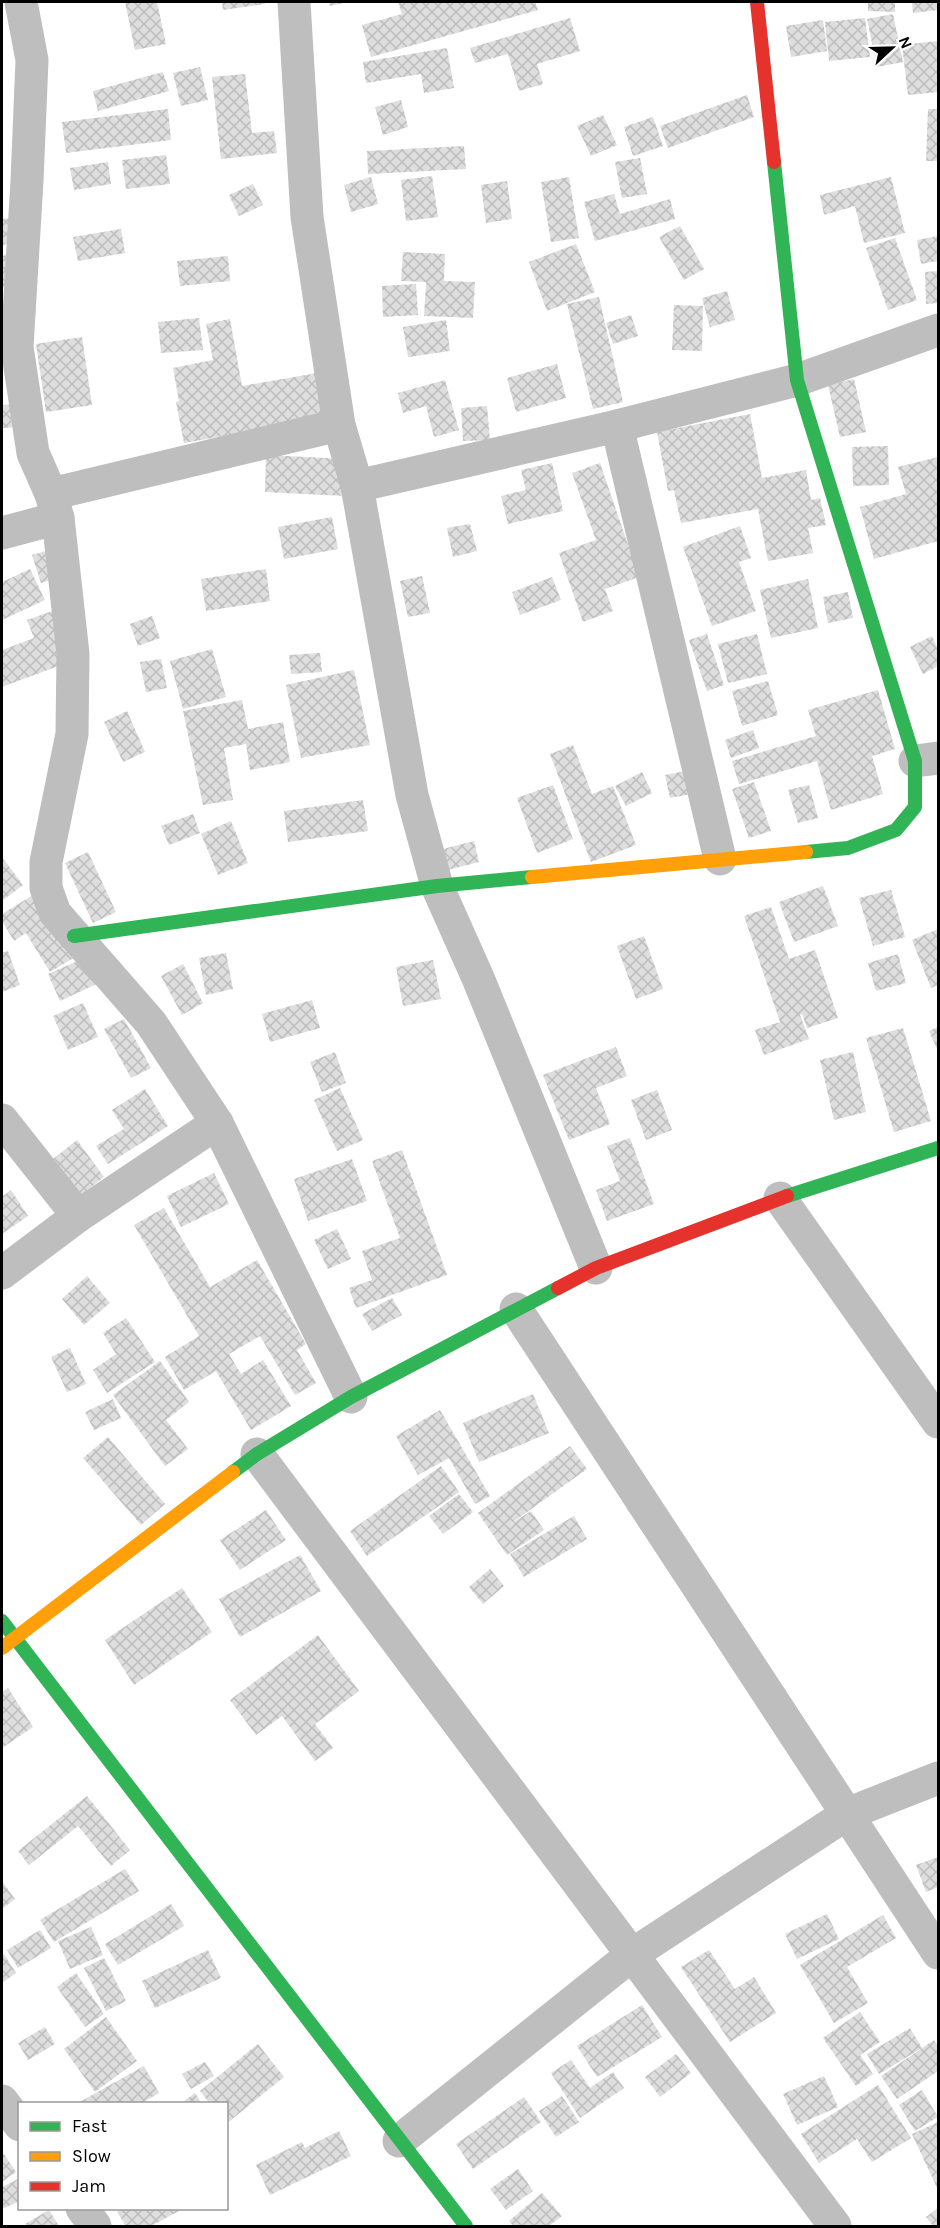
<svg xmlns="http://www.w3.org/2000/svg" width="940" height="2228" font-family="Karla,sans-serif">
	<defs>
		<pattern id="building-cross-hatch" width="8" height="8" patternUnits="userSpaceOnUse" patternTransform="scale(1.5)"><rect width="8" height="8" fill="#dedede"/><path d="M0 0l8 8M0 8l8-8" fill="none" stroke="#bdbdbd"/></pattern>
	</defs>
	<rect width="100%" height="100%" fill="#fff"/>
	<!-- building -->
	<g fill="url(#building-cross-hatch)">
		<polygon points="125,2 157,2 166,44 135,50"/>
		<polygon points="222,2 264,2 265,4 223,10"/>
		<polygon points="329,2 348,2 330,6"/>
		<polygon points="398,2 535,2 538,10 371,57 362,25 402,14"/>
		<polygon points="868,2 895,2 895,12 868,11"/>
		<polygon points="912,2 938,2 938,10 913,13"/>
		<polygon points="893,14 903,62 877,67 867,19"/>
		<polygon points="570,18 580,51 537,64 543,84 519,91 508,54 475,63 470,48"/>
		<polygon points="865,18 870,57 829,61 825,22"/>
		<polygon points="823,20 827,51 791,57 786,26"/>
		<polygon points="937,41 938,92 908,95 902,45"/>
		<polygon points="447,48 454,88 424,93 421,74 366,83 363,62"/>
		<polygon points="200,67 208,100 181,106 173,73"/>
		<polygon points="163,72 169,91 98,111 93,91"/>
		<polygon points="245,74 252,133 274,131 277,153 221,159 212,77"/>
		<polygon points="747,95 754,117 668,148 660,126"/>
		<polygon points="401,100 408,127 383,135 375,107"/>
		<polygon points="168,109 171,140 66,153 62,122"/>
		<polygon points="928,109 938,109 938,161 926,161"/>
		<polygon points="603,115 617,145 591,156 577,126"/>
		<polygon points="653,117 663,146 633,156 624,127"/>
		<polygon points="464,146 466,169 368,174 367,151"/>
		<polygon points="166,155 170,184 126,189 122,160"/>
		<polygon points="640,158 647,194 622,198 615,162"/>
		<polygon points="108,162 111,184 74,190 70,168"/>
		<polygon points="432,176 438,217 406,221 401,180"/>
		<polygon points="371,177 378,204 351,212 344,185"/>
		<polygon points="569,177 579,238 551,242 541,182"/>
		<polygon points="891,177 905,233 864,243 855,206 824,215 820,195"/>
		<polygon points="507,181 512,219 486,223 481,185"/>
		<polygon points="253,184 263,205 239,216 229,195"/>
		<polygon points="614,194 620,214 670,199 675,219 595,241 584,202"/>
		<polygon points="10,218 13,243 2,245 2,219"/>
		<polygon points="680,226 704,269 684,280 659,237"/>
		<polygon points="121,229 125,253 78,261 73,237"/>
		<polygon points="938,236 938,261 921,264 917,240"/>
		<polygon points="895,238 917,300 888,310 866,248"/>
		<polygon points="576,244 595,292 547,311 529,262"/>
		<polygon points="403,252 445,254 444,281 475,282 473,318 424,316 426,282 401,281"/>
		<polygon points="14,253 20,284 2,288 2,256"/>
		<polygon points="228,256 230,281 180,286 177,261"/>
		<polygon points="938,271 938,303 926,304 925,272"/>
		<polygon points="416,284 418,315 383,317 382,286"/>
		<polygon points="727,291 735,320 710,327 702,298"/>
		<polygon points="599,297 623,402 593,409 567,304"/>
		<polygon points="674,305 703,306 702,351 672,350"/>
		<polygon points="631,315 638,336 613,344 606,323"/>
		<polygon points="199,318 203,350 161,353 158,322"/>
		<polygon points="230,319 242,386 317,373 325,418 184,443 176,402 179,401 173,368 213,360 206,324"/>
		<polygon points="446,320 450,351 408,357 403,327"/>
		<polygon points="82,337 92,405 46,412 36,344"/>
		<polygon points="557,364 566,398 516,412 507,378"/>
		<polygon points="854,379 866,432 840,437 828,385"/>
		<polygon points="445,380 459,430 434,437 426,406 403,413 398,393"/>
		<polygon points="20,404 22,427 2,428 2,405"/>
		<polygon points="487,406 490,440 463,441 461,408"/>
		<polygon points="750,414 762,478 806,470 811,500 820,498 826,525 808,528 813,553 768,561 758,509 681,523 674,490 668,491 657,432"/>
		<polygon points="888,446 889,485 853,486 852,447"/>
		<polygon points="266,455 347,459 345,496 265,492"/>
		<polygon points="938,457 938,541 874,559 860,507 906,494 898,467"/>
		<polygon points="552,463 563,511 508,524 501,496 526,490 521,470"/>
		<polygon points="600,463 639,577 605,589 613,611 583,622 559,553 596,540 572,473"/>
		<polygon points="332,517 338,549 284,559 278,527"/>
		<polygon points="470,524 477,551 453,557 447,528"/>
		<polygon points="740,526 751,558 739,562 756,611 712,626 683,547"/>
		<polygon points="49,550 57,578 41,583 32,555"/>
		<polygon points="30,569 45,600 2,620 2,582"/>
		<polygon points="266,569 270,601 206,611 201,579"/>
		<polygon points="422,576 430,613 408,617 400,581"/>
		<polygon points="552,577 561,600 520,615 512,592"/>
		<polygon points="808,579 818,628 771,638 760,590"/>
		<polygon points="848,592 853,618 828,623 823,597"/>
		<polygon points="58,609 77,659 2,687 2,650 34,638 27,620"/>
		<polygon points="152,616 160,638 138,646 130,624"/>
		<polygon points="707,634 724,685 707,691 689,640"/>
		<polygon points="757,634 767,674 728,683 718,644"/>
		<polygon points="932,636 938,650 938,666 923,674 910,647"/>
		<polygon points="212,649 226,697 183,709 170,661"/>
		<polygon points="320,653 322,672 291,674 289,655"/>
		<polygon points="161,659 167,688 146,692 140,662"/>
		<polygon points="354,670 370,745 301,758 286,685"/>
		<polygon points="768,681 778,715 742,726 732,691"/>
		<polygon points="878,690 895,749 872,756 883,794 831,810 817,761 739,784 732,761 816,736 808,710"/>
		<polygon points="242,700 248,729 283,722 290,762 250,770 246,744 224,748 233,800 203,805 183,711"/>
		<polygon points="127,711 145,752 123,762 104,722"/>
		<polygon points="753,730 759,748 731,758 725,740"/>
		<polygon points="573,745 592,794 613,786 636,845 591,862 550,754"/>
		<polygon points="707,767 711,790 670,798 665,775"/>
		<polygon points="642,772 652,793 626,806 615,786"/>
		<polygon points="754,782 771,831 749,838 732,789"/>
		<polygon points="553,785 573,839 537,853 517,798"/>
		<polygon points="809,785 818,818 798,823 788,790"/>
		<polygon points="363,800 368,831 288,842 284,811"/>
		<polygon points="193,814 200,833 169,845 161,826"/>
		<polygon points="231,821 248,863 218,875 201,834"/>
		<polygon points="474,841 479,862 440,872 435,851"/>
		<polygon points="88,852 116,912 93,923 65,863"/>
		<polygon points="2,857 23,885 2,901"/>
		<polygon points="823,886 838,926 794,942 779,902"/>
		<polygon points="891,890 905,937 873,946 859,898"/>
		<polygon points="38,892 77,956 50,972 26,933 14,941 2,921 2,914"/>
		<polygon points="771,907 789,959 815,950 838,1018 807,1028 802,1014 800,1015 809,1039 764,1055 755,1030 780,1022 744,916"/>
		<polygon points="938,929 938,985 931,988 912,940"/>
		<polygon points="644,936 663,989 636,999 617,946"/>
		<polygon points="8,951 20,985 2,992 2,953"/>
		<polygon points="226,953 233,989 206,995 199,958"/>
		<polygon points="898,954 906,983 876,991 868,963"/>
		<polygon points="89,956 101,982 60,1001 48,974"/>
		<polygon points="433,960 441,999 403,1006 396,967"/>
		<polygon points="183,964 203,1003 182,1015 161,976"/>
		<polygon points="312,1000 320,1028 270,1042 262,1014"/>
		<polygon points="83,1003 98,1037 68,1050 53,1016"/>
		<polygon points="124,1019 151,1068 131,1078 104,1029"/>
		<polygon points="938,1027 938,1051 929,1031"/>
		<polygon points="903,1028 931,1121 894,1132 866,1038"/>
		<polygon points="616,1047 627,1076 596,1088 610,1124 569,1140 543,1075"/>
		<polygon points="335,1052 346,1083 322,1092 310,1062"/>
		<polygon points="853,1052 866,1112 834,1120 820,1060"/>
		<polygon points="340,1088 363,1140 337,1151 314,1100"/>
		<polygon points="145,1089 168,1126 108,1164 96,1146 124,1129 112,1110"/>
		<polygon points="657,1090 672,1130 646,1140 631,1100"/>
		<polygon points="630,1138 654,1204 607,1221 596,1190 620,1181 607,1146"/>
		<polygon points="77,1140 104,1177 81,1195 53,1159"/>
		<polygon points="402,1150 447,1275 356,1308 349,1288 372,1280 362,1251 400,1238 372,1161"/>
		<polygon points="352,1159 367,1201 308,1221 294,1179"/>
		<polygon points="214,1173 229,1204 181,1227 167,1196"/>
		<polygon points="11,1190 28,1216 2,1234 2,1197"/>
		<polygon points="164,1208 210,1287 257,1260 306,1344 297,1350 316,1383 295,1395 260,1336 229,1354 241,1374 263,1360 291,1406 251,1430 216,1371 184,1390 165,1357 199,1336 134,1225"/>
		<polygon points="337,1229 351,1259 328,1269 314,1240"/>
		<polygon points="87,1276 110,1303 84,1325 62,1299"/>
		<polygon points="392,1298 402,1315 372,1331 362,1314"/>
		<polygon points="126,1318 155,1362 107,1393 93,1370 116,1354 103,1333"/>
		<polygon points="70,1348 86,1384 67,1392 51,1357"/>
		<polygon points="160,1361 189,1402 166,1420 188,1449 165,1466 113,1395"/>
		<polygon points="533,1394 549,1433 479,1462 463,1423"/>
		<polygon points="113,1399 121,1418 94,1430 85,1412"/>
		<polygon points="440,1410 490,1496 475,1504 449,1458 418,1475 396,1436"/>
		<polygon points="108,1437 165,1504 141,1525 83,1458"/>
		<polygon points="570,1446 587,1469 509,1525 531,1511 544,1530 507,1555 478,1513"/>
		<polygon points="441,1466 459,1492 367,1556 350,1531"/>
		<polygon points="459,1494 473,1512 443,1534 429,1516"/>
		<polygon points="266,1510 286,1540 240,1570 220,1540"/>
		<polygon points="574,1516 587,1539 524,1577 510,1554"/>
		<polygon points="300,1555 321,1591 240,1637 219,1599"/>
		<polygon points="490,1569 504,1586 483,1604 469,1587"/>
		<polygon points="182,1588 212,1632 134,1685 105,1640"/>
		<polygon points="318,1635 359,1691 315,1724 333,1748 315,1761 282,1716 256,1735 230,1700"/>
		<polygon points="8,1688 33,1727 2,1748 2,1692"/>
		<polygon points="87,1796 130,1850 111,1866 78,1826 29,1865 18,1851"/>
		<polygon points="938,1857 938,1887 926,1892 916,1865"/>
		<polygon points="125,1869 139,1891 54,1942 40,1920"/>
		<polygon points="2,1881 15,1899 2,1909"/>
		<polygon points="171,1904 184,1926 118,1965 105,1944"/>
		<polygon points="827,1914 839,1939 797,1959 785,1934"/>
		<polygon points="883,1915 896,1938 847,1967 868,2003 834,2023 800,1965"/>
		<polygon points="91,1927 103,1955 70,1969 58,1941"/>
		<polygon points="40,1930 51,1948 18,1968 7,1950"/>
		<polygon points="208,1950 221,1978 155,2008 142,1981"/>
		<polygon points="709,1950 735,1989 754,1977 776,2013 730,2042 681,1967"/>
		<polygon points="4,1954 16,1973 2,1983 2,1955"/>
		<polygon points="104,1958 126,2001 106,2011 84,1968"/>
		<polygon points="76,1973 104,2014 85,2027 57,1987"/>
		<polygon points="642,2005 662,2037 597,2077 577,2046"/>
		<polygon points="860,2012 880,2042 860,2055 873,2074 856,2086 823,2038"/>
		<polygon points="106,2017 137,2061 95,2092 64,2049"/>
		<polygon points="45,2027 55,2044 28,2060 18,2043"/>
		<polygon points="910,2028 922,2048 879,2074 867,2054"/>
		<polygon points="934,2040 938,2046 938,2071 897,2099 881,2076"/>
		<polygon points="258,2044 284,2077 226,2124 226,2104 210,2104 200,2091"/>
		<polygon points="676,2054 691,2073 660,2097 645,2077"/>
		<polygon points="571,2060 590,2088 613,2072 624,2088 580,2118 551,2073"/>
		<polygon points="205,2062 214,2076 191,2089 182,2074"/>
		<polygon points="144,2066 159,2093 140,2104 76,2104"/>
		<polygon points="824,2076 838,2107 797,2125 783,2094"/>
		<polygon points="878,2085 911,2138 872,2162 857,2139 819,2163 801,2134"/>
		<polygon points="922,2090 938,2117 915,2131 899,2105"/>
		<polygon points="195,2093 202,2104 180,2104"/>
		<polygon points="562,2096 579,2122 556,2137 539,2111"/>
		<polygon points="524,2097 541,2122 473,2169 456,2144"/>
		<polygon points="938,2122 938,2187 937,2188 912,2134"/>
		<polygon points="339,2131 351,2156 270,2195 256,2165 302,2142 305,2148"/>
		<polygon points="2,2151 16,2172 2,2182"/>
		<polygon points="518,2169 533,2191 506,2210 490,2189"/>
		<polygon points="18,2179 20,2201 2,2209 2,2187"/>
		<polygon points="542,2193 562,2216 549,2226 513,2226 509,2221"/>
		<polygon points="124,2208 177,2208 179,2211 151,2226 126,2226 117,2212"/>
		<polygon points="938,2208 938,2226 933,2226 926,2217"/>
		<polygon points="49,2210 59,2226 27,2226 25,2224"/>
	</g>
	<g fill="none" stroke-linecap="round" stroke-linejoin="round">
		<!-- street -->
		<g stroke="#bebebe" stroke-width="33">
			<polyline points="21,2 32,60 27,181 17,347 33,453 51,494 58,518 73,654 72,734 46,862 46,888 55,913 151,1023 217,1123 351,1397"/>
			<polyline points="294,2 307,217 339,425 357,486 412,795 437,886 478,978 596,1268"/>
			<polyline points="617,426 720,859"/>
			<polyline points="357,486 617,426 797,380 938,330"/>
			<polyline points="51,494 339,425"/>
			<polyline points="2,533 58,518"/>
			<polyline points="915,761 938,758"/>
			<polyline points="2,1120 78,1216"/>
			<polyline points="780,1198 938,1422"/>
			<polyline points="2,1273 78,1216 217,1123"/>
			<polyline points="516,1309 938,1953"/>
			<polyline points="257,1454 835,2226"/>
			<polyline points="2,2101 20,2125"/>
			<polyline points="399,2141 633,1954 847,1814 938,1778"/>
			<polyline points="82,2208 95,2226"/>
		</g>
		<!-- fast -->
		<g stroke="#30b455" stroke-width="14">
			<polyline points="774,162 797,380 915,761 915,807 896,830 848,848 806,852"/>
			<polyline points="74,936 437,886 532,877"/>
			<polyline points="787,1196 938,1148"/>
			<polyline points="233,1472 257,1454 351,1397 558,1288"/>
			<polyline points="2,1621 466,2226"/>
		</g>
		<!-- slow -->
		<g stroke="#ff9f0a" stroke-width="14">
			<polyline points="532,877 806,852"/>
			<polyline points="2,1648 233,1472"/>
		</g>
		<!-- jam -->
		<g stroke="#e5322d" stroke-width="14">
			<polyline points="757,2 774,162"/>
			<polyline points="558,1288 596,1268 787,1196"/>
		</g>
	</g>
	<!-- border -->
	<rect width="940" height="2228" fill="none" stroke="#000000" stroke-width="6"/>
	<!-- legend -->
	<rect x="18" y="2102" width="210" height="108" fill="#ffffff" stroke="#999999" stroke-width="1.5"/>
	<rect x="30" y="2122" width="30" height="9" fill="#30b455" stroke="#999999" stroke-width="1.5"/>
	<text x="72" y="2132" font-size="18" fill="#000000">Fast</text>
	<rect x="30" y="2152" width="30" height="9" fill="#ff9f0a" stroke="#999999" stroke-width="1.5"/>
	<text x="72" y="2162" font-size="18" fill="#000000">Slow</text>
	<rect x="30" y="2182" width="30" height="9" fill="#e5322d" stroke="#999999" stroke-width="1.5"/>
	<text x="72" y="2192" font-size="18" fill="#000000">Jam</text>
	<!-- north arrow -->
	<g transform="translate(892 48) rotate(68)" stroke="#ffffff" stroke-width="4.5" paint-order="stroke">
	<path d="M0-4.5L10 22L0 15L-10 22Z" fill="#000000"/>
	<text y="-9" font-size="16" font-weight="bold" text-anchor="middle" fill="#000000">N</text>
	</g>
</svg>
